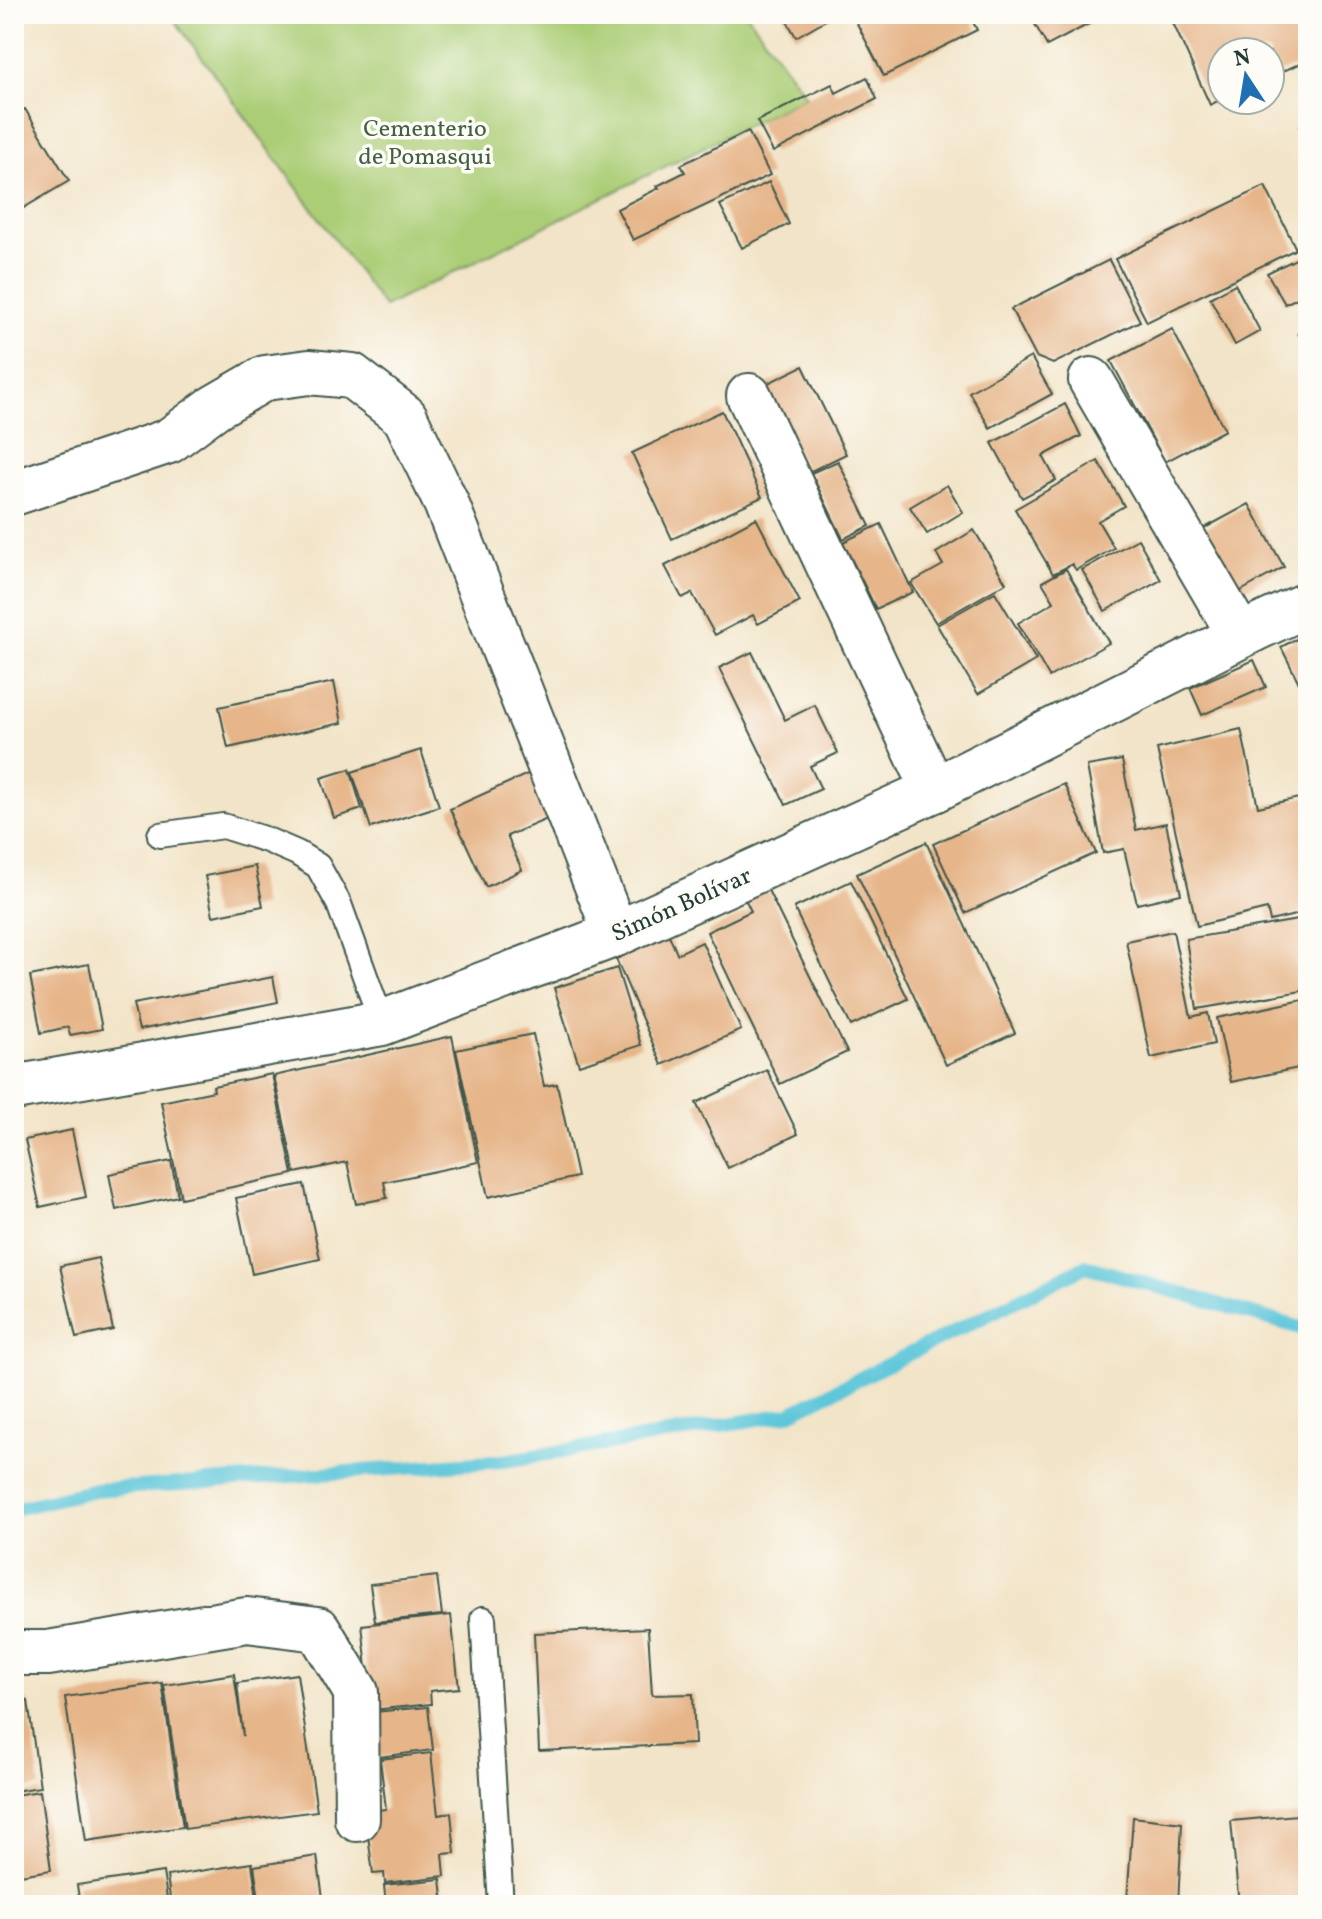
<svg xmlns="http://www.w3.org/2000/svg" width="1322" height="1919" font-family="Vollkorn,serif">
	<rect width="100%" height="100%" fill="#fdfcf7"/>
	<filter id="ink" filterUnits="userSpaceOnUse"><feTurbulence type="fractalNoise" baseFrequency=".0125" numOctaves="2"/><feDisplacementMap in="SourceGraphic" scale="16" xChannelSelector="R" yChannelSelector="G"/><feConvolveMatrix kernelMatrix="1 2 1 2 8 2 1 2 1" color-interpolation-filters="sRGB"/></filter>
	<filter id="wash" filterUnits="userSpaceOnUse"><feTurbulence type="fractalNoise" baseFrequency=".006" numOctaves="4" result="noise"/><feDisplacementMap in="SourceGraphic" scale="32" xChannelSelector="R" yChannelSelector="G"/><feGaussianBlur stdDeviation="1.8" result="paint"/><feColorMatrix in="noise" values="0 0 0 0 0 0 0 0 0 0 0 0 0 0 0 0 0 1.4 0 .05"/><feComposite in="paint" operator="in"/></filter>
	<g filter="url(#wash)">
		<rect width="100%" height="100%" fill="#f2e4c8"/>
		<!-- green -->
		<polygon fill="#abcd76" stroke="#658555" stroke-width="2" points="170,14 747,14 806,96 384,307"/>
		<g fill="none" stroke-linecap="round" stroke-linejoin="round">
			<!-- stream -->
			<polyline stroke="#5dc6d9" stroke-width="14" points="14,1509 95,1490 504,1461 788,1414 1086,1266 1308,1330"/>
		</g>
		<g id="blocks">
			<!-- building -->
			<g fill="#e6b589">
				<polygon points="783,14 836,14 796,37"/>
				<polygon points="852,14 969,14 977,30 884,76"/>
				<polygon points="1036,14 1108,14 1047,46 1031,17"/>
				<polygon points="1169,14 1308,14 1308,60 1270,77 1270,52 1222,52 1222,99 1210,105"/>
				<polygon points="867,77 877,99 773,152 757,121 832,84 836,93"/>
				<polygon points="25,109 69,181 15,213 14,115"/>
				<polygon points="1308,123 1308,145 1300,126"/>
				<polygon points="748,131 770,175 633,240 617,209 659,188 657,186 685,172 681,165"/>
				<polygon points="769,182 789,224 742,248 720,205"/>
				<polygon points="1265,186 1296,249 1147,322 1115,259"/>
				<polygon points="1308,253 1308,293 1285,304 1267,273"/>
				<polygon points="1109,260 1140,321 1053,364 1036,357 1011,309"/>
				<polygon points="1235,284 1260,331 1235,345 1210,298"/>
				<polygon points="1308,327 1308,352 1298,333"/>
				<polygon points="1172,329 1225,430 1165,462 1111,361"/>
				<polygon points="1031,357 1052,394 990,428 969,392"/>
				<polygon points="803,366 846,454 807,473 764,385"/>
				<polygon points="1065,404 1081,436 1043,456 1056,480 1022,498 992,443"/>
				<polygon points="722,411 762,497 672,539 632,453"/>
				<polygon points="838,461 870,526 843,539 811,473"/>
				<polygon points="1098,461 1124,506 1098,521 1114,548 1076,570 1072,564 1053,574 1015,509"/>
				<polygon points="947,485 963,512 927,534 910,507"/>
				<polygon points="1249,504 1284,567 1239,592 1203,529"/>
				<polygon points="756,518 800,602 758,624 753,615 715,635 692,593 682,598 665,566"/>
				<polygon points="881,524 913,592 876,609 843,542"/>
				<polygon points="974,530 1006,583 936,623 911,583 943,565 936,553"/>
				<polygon points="1138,539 1161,580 1105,611 1082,570"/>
				<polygon points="1066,569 1109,643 1049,677 1018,623 1054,602 1042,582"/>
				<polygon points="995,592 1036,660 978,694 937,625"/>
				<polygon points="1308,633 1308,701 1281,647"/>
				<polygon points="752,652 785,720 815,705 838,753 810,766 821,789 786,805 719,668"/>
				<polygon points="1254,660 1266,687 1202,715 1190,688"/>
				<polygon points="334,682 342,723 228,748 219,707"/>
				<polygon points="1241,729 1258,807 1308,796 1308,912 1270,921 1267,909 1197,926 1157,749"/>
				<polygon points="421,750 439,806 371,828 352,772"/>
				<polygon points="1122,760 1136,830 1166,823 1181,894 1137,904 1124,849 1103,853 1087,766"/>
				<polygon points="350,769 362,809 334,818 321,778"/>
				<polygon points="532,772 552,817 507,836 522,870 486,887 450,809"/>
				<polygon points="1064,784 1096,853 965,913 933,844"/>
				<polygon points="926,842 1015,1033 946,1065 857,874"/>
				<polygon points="255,866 263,906 213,916 205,876"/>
				<polygon points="763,880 847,1052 780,1084 707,932 751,911 741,891"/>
				<polygon points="851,881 908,999 851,1026 794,908"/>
				<polygon points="1304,919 1308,944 1308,990 1197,1009 1186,939"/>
				<polygon points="1173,931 1191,1017 1208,1013 1214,1044 1151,1058 1126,941"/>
				<polygon points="669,935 677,954 702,942 741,1030 662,1065 616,959"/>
				<polygon points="89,964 102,1029 70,1035 68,1027 41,1033 30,976"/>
				<polygon points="617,968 641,1045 579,1065 554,988"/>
				<polygon points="273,977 278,1002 139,1030 133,1004"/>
				<polygon points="1308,999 1308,1066 1231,1082 1217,1018"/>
				<polygon points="533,1034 544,1086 557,1084 577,1177 488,1197 456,1050"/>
				<polygon points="452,1036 478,1162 384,1182 387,1198 356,1204 347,1162 295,1173 274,1076"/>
				<polygon points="767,1070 798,1134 728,1168 696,1103"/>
				<polygon points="272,1074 293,1174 181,1198 161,1102 214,1091 213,1086"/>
				<polygon points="72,1130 86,1197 40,1207 25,1140"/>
				<polygon points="171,1161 178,1196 116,1210 109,1174"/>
				<polygon points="304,1184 320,1259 252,1274 236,1198"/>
				<polygon points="98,1258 113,1330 76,1338 60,1266"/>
				<polygon points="437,1576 442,1615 375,1622 370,1584"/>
				<polygon points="451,1615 459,1688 430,1691 431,1704 372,1710 362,1625"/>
				<polygon points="648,1628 652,1695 693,1694 695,1744 539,1751 534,1633"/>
				<polygon points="234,1674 243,1736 237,1683 297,1674 317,1811 185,1829 164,1685"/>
				<polygon points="162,1683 183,1827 86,1841 65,1697"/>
				<polygon points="28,1701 40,1787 14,1791 14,1703"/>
				<polygon points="428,1707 433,1750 379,1757 374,1712"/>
				<polygon points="431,1753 438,1815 451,1813 455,1853 443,1854 445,1876 385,1883 384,1873 373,1874 365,1812 386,1809 380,1759"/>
				<polygon points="40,1791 51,1870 14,1876 14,1795"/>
				<polygon points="1308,1814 1308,1905 1239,1905 1231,1821"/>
				<polygon points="1133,1817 1182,1823 1178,1905 1127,1901"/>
				<polygon points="317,1856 324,1905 260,1905 254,1866"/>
				<polygon points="252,1863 258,1905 171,1905 167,1876"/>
				<polygon points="163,1872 168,1905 80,1905 77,1885"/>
				<polygon points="441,1879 444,1905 386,1905 384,1885"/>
			</g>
		</g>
	</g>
	<g filter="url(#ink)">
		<use href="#blocks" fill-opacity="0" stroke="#3f564a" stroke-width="2"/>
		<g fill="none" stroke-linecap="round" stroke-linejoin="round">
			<defs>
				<g id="service">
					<polyline points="160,835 223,826 267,840 297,853 318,866 339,904 382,1023"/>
					<polyline points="483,1619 501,1905"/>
				</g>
				<g id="minor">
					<polyline points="1091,380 1238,632 1252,630"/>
					<polyline points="749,396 934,790"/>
					<polyline points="14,493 169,441 215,407 265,378 309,372 352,376 405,417 446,503 616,934"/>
					<polyline points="14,1088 382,1023 616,934 934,790 1252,630 1308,604"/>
					<polyline points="14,1653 48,1653 247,1620 318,1629 356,1692 357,1819"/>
				</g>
			</defs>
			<!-- service casing -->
			<use href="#service" stroke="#3f564a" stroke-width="28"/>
			<!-- minor casing -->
			<use href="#minor" stroke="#3f564a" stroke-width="48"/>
			<!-- service -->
			<use href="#service" stroke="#fff" stroke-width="24"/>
			<!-- minor -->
			<use href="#minor" stroke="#fff" stroke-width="44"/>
		</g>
	</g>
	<g text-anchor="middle" stroke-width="7" stroke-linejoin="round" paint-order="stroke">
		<!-- park labels -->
		<g font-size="24" fill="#426144" stroke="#fdfcf7">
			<text x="425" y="136">Cementerio<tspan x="425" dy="28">de Pomasqui</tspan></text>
		</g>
		<!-- street labels -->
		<g font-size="24" fill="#1f3d34" stroke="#fdfcf7">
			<text transform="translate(681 904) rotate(-24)" y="8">Simón Bolívar</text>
		</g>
	</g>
	<!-- margin -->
	<rect width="1322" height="1919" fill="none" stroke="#fdfcf7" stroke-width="48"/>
	<!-- north arrow -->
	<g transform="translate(1246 76) rotate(348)"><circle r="38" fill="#fdfcf7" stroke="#a4b0a9" stroke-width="2"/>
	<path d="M0-6L14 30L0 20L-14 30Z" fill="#1f6fb2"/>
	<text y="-12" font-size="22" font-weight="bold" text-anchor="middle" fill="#1f3d34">N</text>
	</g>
</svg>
